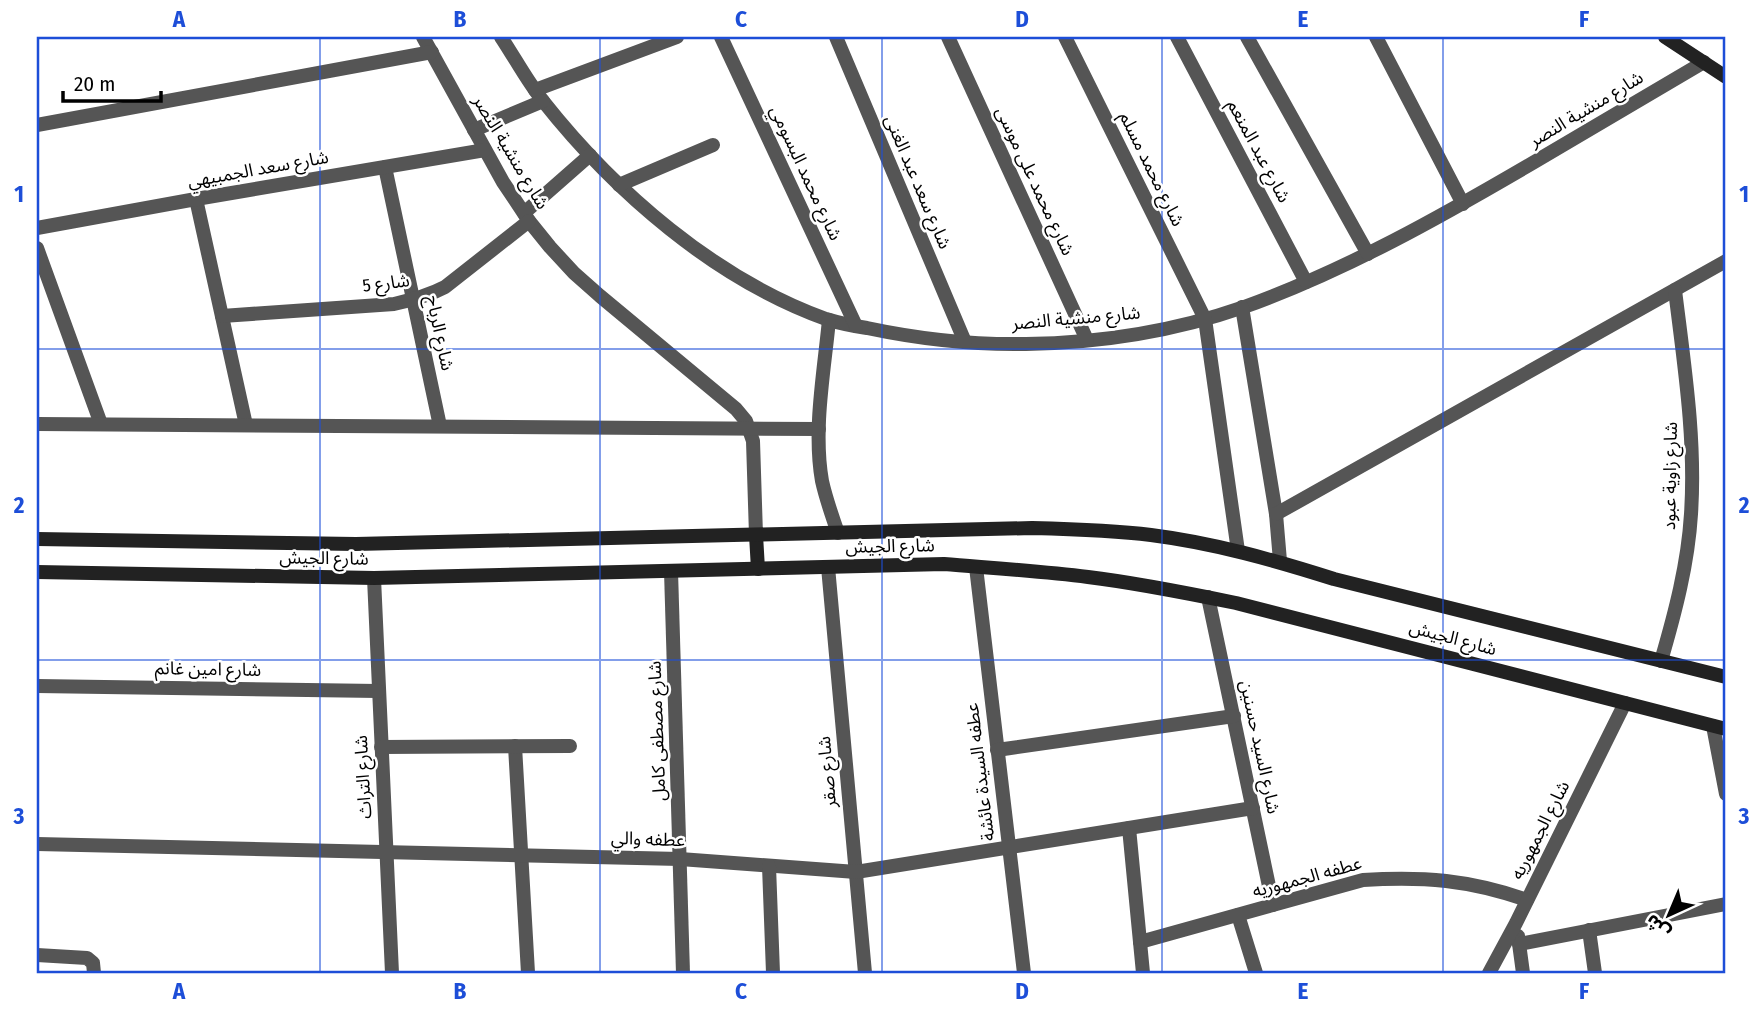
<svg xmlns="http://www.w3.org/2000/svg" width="1763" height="1010" font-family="'Fira Sans Condensed','Noto Sans Arabic',sans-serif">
	<rect width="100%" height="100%" fill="#fff"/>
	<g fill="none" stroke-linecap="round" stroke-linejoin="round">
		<!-- street -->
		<g stroke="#555" stroke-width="14">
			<polyline points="423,37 503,182 529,221 550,247 574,273 600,296 736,409 746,421 753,441 756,535"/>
			<path d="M 501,37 C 515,58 527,81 543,101 C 615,192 715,279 826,319 C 839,323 853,326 867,328 C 919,339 972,345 1026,344 C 1099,343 1175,331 1244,307 C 1347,270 1442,216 1536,161 C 1592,128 1648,95 1704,62"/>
			<polyline points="721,37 856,326"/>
			<polyline points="836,37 965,342"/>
			<polyline points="948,37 1087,340"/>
			<polyline points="1065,37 1205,319 1238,551"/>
			<polyline points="1177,37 1306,282"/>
			<polyline points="1247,37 1368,254"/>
			<polyline points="1376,37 1463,204"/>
			<polyline points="535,90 677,37"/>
			<polyline points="37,125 432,52"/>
			<polyline points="474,130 543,101"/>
			<polyline points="385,167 440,426"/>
			<polyline points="619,185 713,145"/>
			<polyline points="196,199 246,425"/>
			<polyline points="524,213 590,155"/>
			<polyline points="37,228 196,199 485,150"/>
			<polyline points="37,248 101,424"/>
			<polyline points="1242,307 1276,514 1280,561"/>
			<path d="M 222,316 L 394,304 C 412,300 428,296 445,287 L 529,221"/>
			<path d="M 829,320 C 824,372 813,430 822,481 C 826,499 832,516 838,533"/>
			<polyline points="37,424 819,429"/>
			<polyline points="1276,514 1726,261"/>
			<polyline points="828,567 865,973"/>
			<polyline points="976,567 1024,973"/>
			<polyline points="671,571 683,973"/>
			<polyline points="374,578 392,973"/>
			<polyline points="1208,597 1273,905"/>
			<path d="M 1661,661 C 1675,613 1688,564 1691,514 C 1696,439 1684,364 1675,290"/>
			<polyline points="37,686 378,691"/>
			<polyline points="1713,726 1726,794"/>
			<polyline points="515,746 528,973"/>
			<polyline points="381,747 570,746"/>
			<polyline points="997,750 1234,716"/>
			<polyline points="1129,828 1143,973"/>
			<polyline points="37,844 680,859 856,872 1253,808"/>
			<polyline points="769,866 773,973"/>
			<polyline points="1238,915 1256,973"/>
			<polyline points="1589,930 1595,973"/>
			<polyline points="1518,936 1523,973"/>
			<path d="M 1140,942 L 1363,880 C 1423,876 1470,880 1527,900"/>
			<polyline points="1519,944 1726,904"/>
			<polyline points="37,955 87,958 93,963 94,973"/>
			<polyline points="1489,973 1516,923 1625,703"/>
		</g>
		<!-- secondary -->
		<g stroke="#222" stroke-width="14">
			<polyline points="1665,37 1726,77"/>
			<polyline points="756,535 758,569"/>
			<path d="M 37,539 L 356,544 L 1032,528 C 1072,529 1112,530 1151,535 C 1214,543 1274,560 1334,579 L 1726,677"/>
			<path d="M 37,572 L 374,578 L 944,564 C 992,568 1041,571 1088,577 C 1138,583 1187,593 1236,603 L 1726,729"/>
		</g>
	</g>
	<!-- grid -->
	<path fill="none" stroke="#1d4ed8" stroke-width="2" stroke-opacity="0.55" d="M 320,37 L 320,973M 600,37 L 600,973M 882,37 L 882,973M 1162,37 L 1162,973M 1443,37 L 1443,973M 37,349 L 1726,349M 37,660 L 1726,660"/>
	<g text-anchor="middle" stroke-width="5" stroke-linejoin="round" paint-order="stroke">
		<!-- street labels -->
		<g font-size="18" fill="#000" stroke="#fff">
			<text transform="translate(1586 109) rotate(-31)" y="6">شارع منشية النصر</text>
			<text transform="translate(1259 151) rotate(62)" y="6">شارع عبد المنعم</text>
			<text transform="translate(511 152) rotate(59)" y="6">شارع منشية النصر</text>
			<text transform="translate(258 169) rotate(-10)" y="6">شارع سعد الجمبيهي</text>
			<text transform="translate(1152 169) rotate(64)" y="6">شارع محمد مسلم</text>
			<text transform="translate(806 173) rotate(65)" y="6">شارع محمد البسومي</text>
			<text transform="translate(1035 181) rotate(65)" y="6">شارع محمد على موسى</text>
			<text transform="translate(918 182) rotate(67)" y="6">شارع سعد عبد الغنى</text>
			<text transform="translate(386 283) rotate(-7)" y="6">شارع 5</text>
			<text transform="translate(1076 318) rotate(-5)" y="6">شارع منشية النصر</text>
			<text transform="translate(440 333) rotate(78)" y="6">شارع الرباح</text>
			<text transform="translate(1670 476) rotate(-89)" y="6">شارع زاوية عبود</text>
			<text transform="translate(890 546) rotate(-1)" y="6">شارع الجيش</text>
			<text transform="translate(324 558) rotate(1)" y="6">شارع الجيش</text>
			<text transform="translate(1453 638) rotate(15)" y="6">شارع الجيش</text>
			<text transform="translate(208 669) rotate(1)" y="6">شارع امين غانم</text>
			<text transform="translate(657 731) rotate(-92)" y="6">شارع مصطفى كامل</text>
			<text transform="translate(1260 747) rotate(78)" y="6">شارع السيد حسنين</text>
			<text transform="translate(827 772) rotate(-95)" y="6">شارع صقر</text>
			<text transform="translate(980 772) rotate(-97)" y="6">عطفه السيدة عائشة</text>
			<text transform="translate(363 777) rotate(-93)" y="6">شارع التراث</text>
			<text transform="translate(1540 830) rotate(-63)" y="6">شارع الجمهوريه</text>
			<text transform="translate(648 839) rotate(2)" y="6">عطفه والي</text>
			<text transform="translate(1307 877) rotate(-15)" y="6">عطفه الجمهوريه</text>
		</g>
	</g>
	<!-- border -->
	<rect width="1763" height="1010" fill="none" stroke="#ffffff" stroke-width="77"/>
	<!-- north arrow -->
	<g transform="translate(1669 915) rotate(224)" stroke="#ffffff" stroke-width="5" paint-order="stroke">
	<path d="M0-5L12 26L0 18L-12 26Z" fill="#000000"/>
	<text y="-10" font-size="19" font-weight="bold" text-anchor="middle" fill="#000000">ش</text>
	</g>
	<!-- scale -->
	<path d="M63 91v10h98v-10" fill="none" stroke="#000000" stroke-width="3.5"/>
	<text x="74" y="91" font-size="21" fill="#000000" stroke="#ffffff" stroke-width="5" paint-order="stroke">20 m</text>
	<rect x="38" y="38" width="1686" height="934" fill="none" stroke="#1d4ed8" stroke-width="2.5"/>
	<g font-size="23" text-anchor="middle" font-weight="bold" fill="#1d4ed8">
		<text x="179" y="27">A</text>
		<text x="460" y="27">B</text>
		<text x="741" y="27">C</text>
		<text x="1022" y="27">D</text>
		<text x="1303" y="27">E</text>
		<text x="1584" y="27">F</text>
		<text x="19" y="202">1</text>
		<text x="1744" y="202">1</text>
		<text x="19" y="513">2</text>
		<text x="1744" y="513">2</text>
		<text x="19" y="824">3</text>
		<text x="1744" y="824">3</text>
		<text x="179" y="999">A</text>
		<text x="460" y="999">B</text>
		<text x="741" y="999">C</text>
		<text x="1022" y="999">D</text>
		<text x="1303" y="999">E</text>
		<text x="1584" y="999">F</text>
	</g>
</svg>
